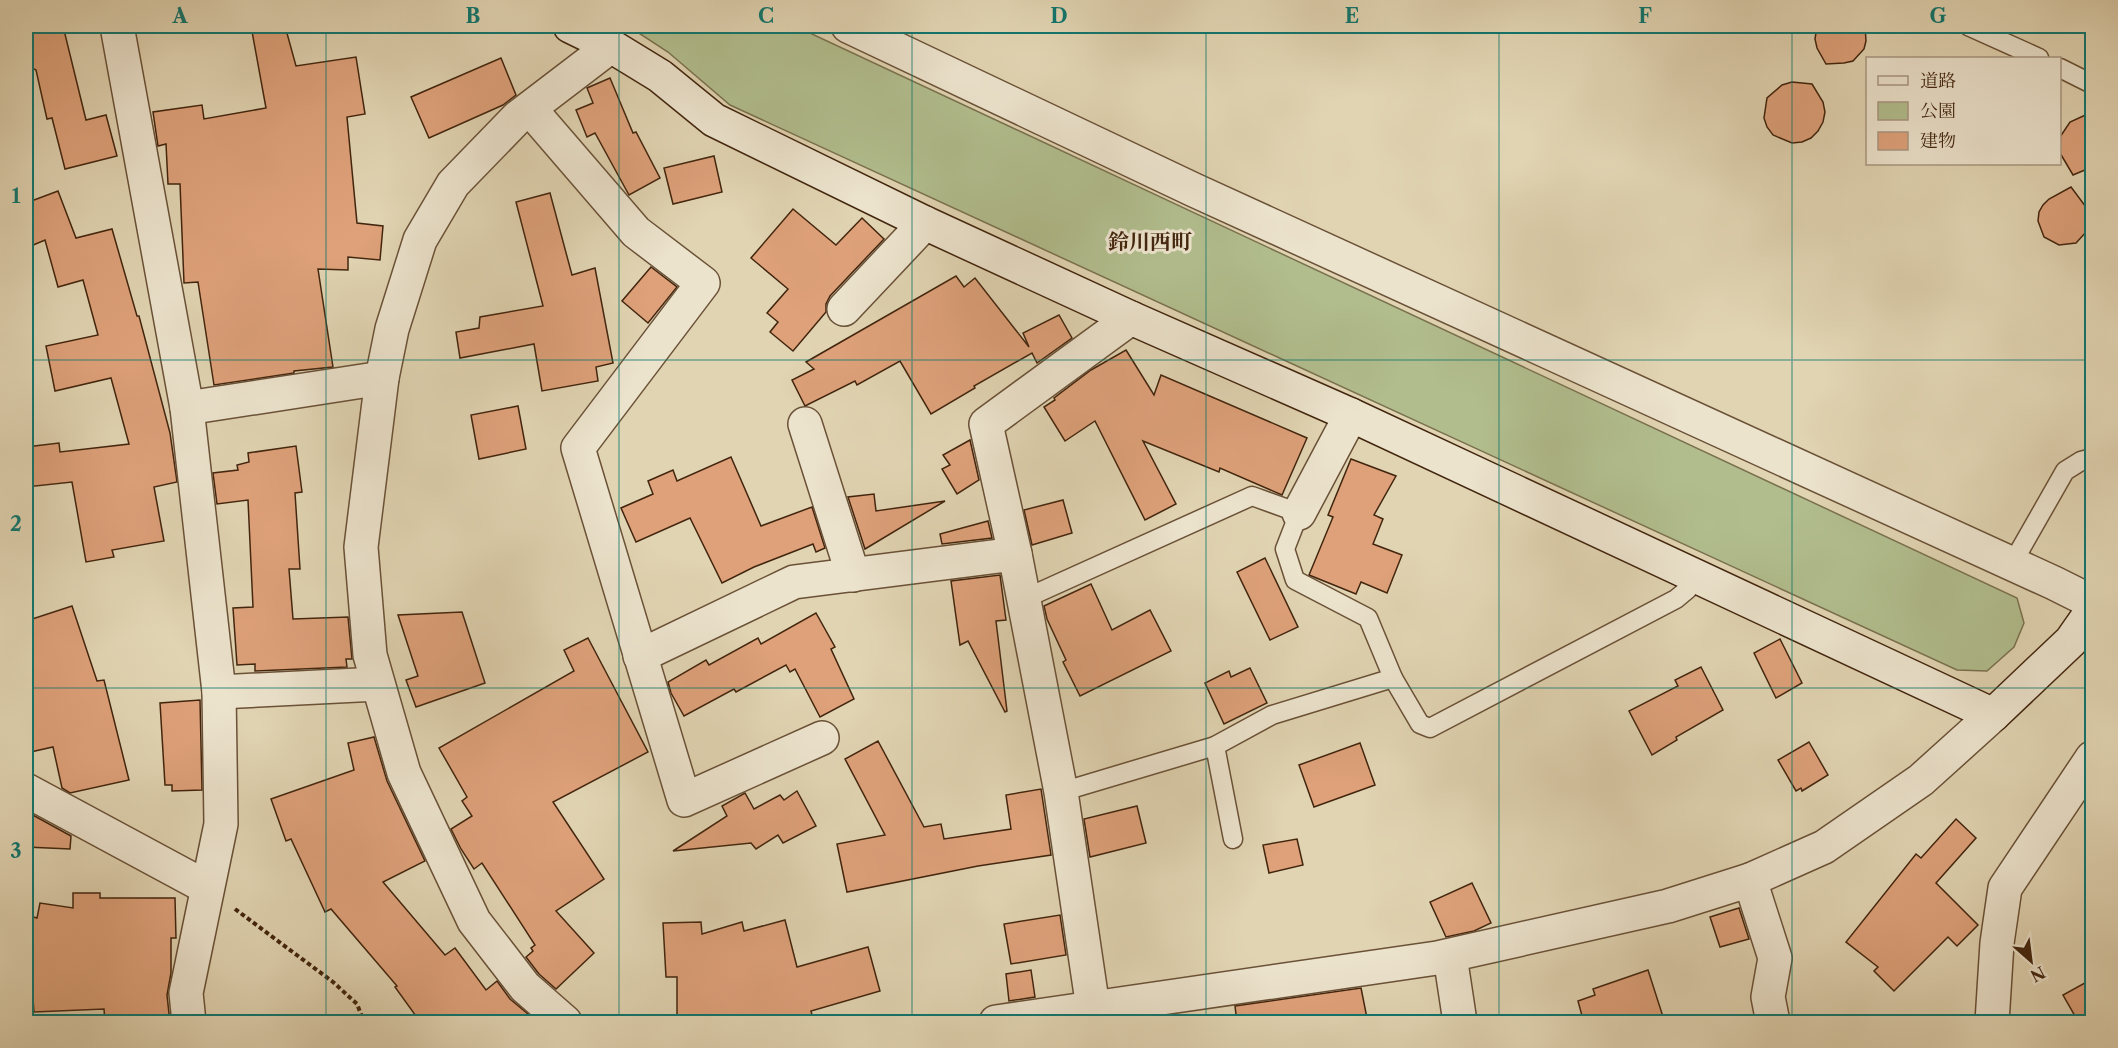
<svg xmlns="http://www.w3.org/2000/svg" width="2118" height="1048" font-family="'Libre Caslon Text','Noto Serif JP',serif">
	<rect width="100%" height="100%" fill="#e1d4b2"/>
	<filter id="stains"><feTurbulence type="fractalNoise" baseFrequency=".00333" numOctaves="4"/><feColorMatrix values="0 0 0 0 .2 0 0 0 0 .09 0 0 0 0 .02 0 0 0 .5 -.17"/></filter>
	<radialGradient id="worn" r=".72"><stop offset=".6" stop-color="#630" stop-opacity="0"/><stop offset="1" stop-color="#630" stop-opacity=".3"/></radialGradient>
	<!-- green -->
	<polygon fill="#b1bd8d" stroke="#7a714e" stroke-width="1.5" points="628,26 795,26 2017,598 2024,623 2014,647 1987,671 1957,670 730,105 668,52"/>
	<!-- building -->
	<g fill="#dea17a" stroke="#42250e" stroke-width="1.5">
		<polygon points="31,26 63,26 86,120 106,115 117,156 65,169 52,118 47,119 36,70 26,65 26,37"/>
		<polygon points="251,26 285,26 296,66 356,57 365,114 347,117 357,223 383,226 380,260 348,257 348,270 318,269 333,367 294,371 294,373 214,385 198,282 184,283 180,184 168,184 166,144 158,146 153,112 202,105 204,119 266,108"/>
		<polygon points="1817,26 1865,26 1866,41 1864,49 1853,61 1844,63 1826,64 1817,48 1815,39"/>
		<polygon points="501,58 516,95 503,105 429,138 411,97"/>
		<polygon points="610,78 633,133 636,132 660,178 629,195 595,133 587,137 576,110 593,103 587,88"/>
		<polygon points="1792,82 1812,84 1823,102 1825,112 1823,122 1818,131 1811,138 1802,142 1792,143 1773,135 1767,127 1764,118 1767,98 1782,85"/>
		<polygon points="2092,112 2092,167 2073,175 2060,153 2060,137 2070,122"/>
		<polygon points="714,156 722,192 673,204 664,168"/>
		<polygon points="2071,187 2086,207 2089,223 2087,231 2076,243 2059,245 2044,237 2038,221 2039,212 2043,205 2049,199"/>
		<polygon points="58,191 76,238 112,229 137,316 139,316 170,433 177,482 154,487 164,541 112,550 114,557 86,562 72,482 26,487 26,447 59,443 60,452 129,444 111,378 55,391 46,346 98,335 83,280 58,287 45,240 26,248 26,203"/>
		<polygon points="550,193 572,275 595,268 613,363 596,367 598,381 542,391 534,344 460,358 456,332 479,328 480,317 543,306 516,202"/>
		<polygon points="793,209 836,245 862,218 884,239 830,296 826,304 826,312 793,351 770,332 778,322 767,313 788,289 751,258"/>
		<polygon points="651,267 677,287 648,323 622,301"/>
		<polygon points="956,276 964,287 975,278 1029,347 1023,333 1059,315 1072,338 1037,363 1032,353 974,386 975,388 931,414 900,361 857,385 855,381 805,406 792,380 814,369 806,362"/>
		<polygon points="1126,350 1154,395 1161,375 1307,438 1282,495 1220,468 1219,472 1143,441 1176,504 1145,520 1095,421 1065,441 1044,407 1055,400 1054,398 1091,370"/>
		<polygon points="518,406 526,449 479,459 471,415"/>
		<polygon points="970,440 979,480 957,494 942,469 950,465 943,455"/>
		<polygon points="296,446 302,492 295,493 300,569 289,569 293,619 348,617 352,659 346,659 347,667 255,671 255,664 237,665 233,608 253,607 248,500 217,504 213,473 238,470 237,465 249,462 248,453"/>
		<polygon points="731,457 761,526 812,507 825,548 816,552 813,544 754,567 722,583 690,518 636,542 621,508 653,494 648,481 673,470 677,481"/>
		<polygon points="1351,459 1396,476 1374,515 1383,519 1373,544 1402,555 1387,593 1361,582 1356,594 1309,575 1333,517 1328,515"/>
		<polygon points="874,494 876,511 945,501 865,549 848,497"/>
		<polygon points="1063,500 1072,533 1032,545 1024,510"/>
		<polygon points="988,521 992,538 942,544 940,534"/>
		<polygon points="1265,558 1298,627 1270,640 1237,572"/>
		<polygon points="1000,575 1006,620 996,621 1007,711 1005,712 968,641 960,645 951,581"/>
		<polygon points="1091,584 1112,630 1150,610 1171,651 1080,696 1063,662 1066,660 1047,619 1044,606"/>
		<polygon points="72,606 97,681 104,680 129,780 70,793 62,788 53,747 26,753 26,621"/>
		<polygon points="462,612 485,683 416,707 406,680 418,676 398,615"/>
		<polygon points="816,613 835,647 831,649 854,699 820,717 795,669 790,672 786,665 736,692 734,689 684,716 671,693 668,682 706,660 709,665 758,638 761,644"/>
		<polygon points="588,638 648,752 553,802 604,879 556,911 594,953 556,989 539,974 526,957 533,951 531,948 535,945 482,863 474,869 461,849 451,829 472,816 462,801 467,797 439,748 574,671 564,650"/>
		<polygon points="1780,639 1802,683 1776,698 1754,653"/>
		<polygon points="1701,667 1723,710 1676,737 1677,740 1652,755 1629,711 1678,686 1675,680"/>
		<polygon points="1250,668 1267,703 1224,724 1205,683 1229,671 1231,677"/>
		<polygon points="200,700 202,790 172,791 172,785 165,785 160,703"/>
		<polygon points="374,737 387,781 425,861 383,882 445,955 455,948 486,990 497,981 510,999 528,1014 519,1023 421,1023 395,987 397,986 331,909 325,912 291,839 286,841 271,799 354,770 348,743"/>
		<polygon points="878,741 924,827 941,824 944,839 1011,829 1006,795 1041,789 1051,855 978,866 847,892 837,844 885,835 845,759"/>
		<polygon points="1809,742 1828,775 1802,791 1801,788 1796,791 1778,760"/>
		<polygon points="1360,743 1375,785 1314,807 1299,765"/>
		<polygon points="797,791 816,826 783,843 778,835 756,849 751,843 673,851 727,816 722,806 745,793 754,809 780,795 784,800"/>
		<polygon points="1137,806 1146,843 1090,857 1084,819"/>
		<polygon points="26,814 31,814 71,836 70,849 26,847"/>
		<polygon points="1956,819 1976,838 1936,883 1978,925 1957,946 1948,937 1894,991 1874,971 1878,967 1846,942 1916,854 1921,858"/>
		<polygon points="1297,839 1303,865 1269,873 1263,845"/>
		<polygon points="1472,883 1491,923 1474,931 1446,937 1430,902"/>
		<polygon points="73,893 100,893 100,898 175,898 176,938 171,938 171,973 167,995 170,1023 105,1023 104,1009 34,1012 29,946 26,945 26,915 37,918 40,903 73,908"/>
		<polygon points="1739,908 1749,939 1720,947 1710,917"/>
		<polygon points="1060,915 1066,955 1011,964 1004,924"/>
		<polygon points="785,920 797,967 868,947 880,991 811,1011 814,1023 677,1023 677,977 666,977 663,923 701,922 702,934 742,922 744,931"/>
		<polygon points="1031,970 1035,997 1009,1001 1006,974"/>
		<polygon points="1648,970 1665,1023 1584,1023 1578,1001 1595,995 1593,989"/>
		<polygon points="2092,979 2092,1023 2079,1023 2063,995"/>
		<polygon points="1361,988 1368,1023 1237,1023 1235,1006"/>
	</g>
	<g fill="none" stroke-linecap="round" stroke-linejoin="round">
		<defs>
			<g id="lane">
				<polyline points="1968,26 2039,58"/>
				<polyline points="2060,68 2092,84"/>
				<polyline points="2012,564 2065,471 2081,461 2092,458"/>
				<polyline points="1024,599 1252,496 1299,513 1285,549 1295,580 1368,618 1393,678"/>
				<polyline points="1215,746 1233,839"/>
				<polyline points="1061,792 1215,746 1272,715 1393,678 1420,724 1430,728 1676,599 1688,589 1697,575"/>
			</g>
			<g id="street">
				<polyline points="117,26 187,408 219,692 221,824 186,993 189,1022"/>
				<polyline points="848,26 1194,190 2054,583 2092,602"/>
				<polyline points="530,109 636,232 703,283 578,448 684,800 822,738"/>
				<polyline points="844,309 925,223"/>
				<polyline points="187,408 382,378"/>
				<polyline points="805,424 853,575"/>
				<polyline points="1299,513 1351,415"/>
				<polyline points="640,656 794,582 1015,554"/>
				<polyline points="219,692 378,684"/>
				<polyline points="26,790 206,887"/>
				<polyline points="1750,880 1775,958 1768,997 1773,1022"/>
				<polyline points="1450,956 1460,1022"/>
				<polyline points="565,1022 525,987 474,921 404,773 370,655 361,547 382,378 392,329 420,240 453,184 518,117 611,46"/>
				<polyline points="996,1022 1437,958 1668,906 1750,880 1824,847 1921,780 1993,715"/>
				<polyline points="1093,1022 1093,1008 1061,792 1015,554 986,424 1131,318"/>
				<polyline points="1992,1022 1997,943 2005,888 2092,758"/>
			</g>
			<polyline id="secondary" points="570,26 611,46 660,76 714,120 925,223 1131,318 1351,415 1993,715 2071,641 2092,611"/>
		</defs>
		<!-- lane casing -->
		<use href="#lane" stroke="#6a5137" stroke-width="21"/>
		<!-- street casing -->
		<use href="#street" stroke="#6a5137" stroke-width="36"/>
		<!-- secondary casing -->
		<use href="#secondary" stroke="#42250e" stroke-width="36"/>
		<!-- path -->
		<polyline stroke="#42250e" stroke-width="4" stroke-dasharray="4.5 3" stroke-linecap="butt" points="235,909 333,982 357,1004 364,1022"/>
		<!-- lane -->
		<use href="#lane" stroke="#ece3cd" stroke-width="18"/>
		<!-- street -->
		<use href="#street" stroke="#ece3cd" stroke-width="33"/>
		<!-- secondary -->
		<use href="#secondary" stroke="#ece3cd" stroke-width="33"/>
	</g>
	<!-- grid -->
	<path fill="none" stroke="#0f766e" stroke-width="1.5" stroke-opacity="0.55" d="M 326,26 L 326,1022M 619,26 L 619,1022M 912,26 L 912,1022M 1206,26 L 1206,1022M 1499,26 L 1499,1022M 1792,26 L 1792,1022M 26,360 L 2092,360M 26,688 L 2092,688"/>
	<g text-anchor="middle" stroke-width="6" stroke-linejoin="round" paint-order="stroke">
		<!-- quarter labels -->
		<g font-size="21" font-weight="bold" fill="#42250e" stroke="#ece3cd">
			<text x="1150" y="249">鈴川西町</text>
		</g>
	</g>
	<!-- margin -->
	<rect width="2118" height="1048" fill="none" stroke="#e1d4b2" stroke-width="66"/>
	<!-- legend -->
	<rect x="1866" y="57" width="195" height="108" fill="#ece3cd" stroke="#a89781" stroke-width="1.5"/>
	<rect x="1878" y="76" width="30" height="9" fill="#ece3cd" stroke="#a89781" stroke-width="1.5"/>
	<text x="1920" y="87" font-size="18" fill="#42250e">道路</text>
	<rect x="1878" y="102" width="30" height="18" fill="#b1bd8d" stroke="#a89781" stroke-width="1.5"/>
	<text x="1920" y="117" font-size="18" fill="#42250e">公園</text>
	<rect x="1878" y="132" width="30" height="18" fill="#dea17a" stroke="#a89781" stroke-width="1.5"/>
	<text x="1920" y="147" font-size="18" fill="#42250e">建物</text>
	<!-- north arrow -->
	<g transform="translate(2031 961) rotate(152)" stroke="#ece3cd" stroke-width="4.5" paint-order="stroke">
	<path d="M0-4.5L10 22L0 15L-10 22Z" fill="#42250e"/>
	<text y="-9" font-size="16" font-weight="bold" text-anchor="middle" fill="#42250e">N</text>
	</g>
	<rect x="33" y="33" width="2052" height="982" fill="none" stroke="#0f766e" stroke-width="2"/>
	<g font-size="20" text-anchor="middle" font-weight="bold" fill="#0f766e">
		<text x="180" y="23">A</text>
		<text x="473" y="23">B</text>
		<text x="766" y="23">C</text>
		<text x="1059" y="23">D</text>
		<text x="1352" y="23">E</text>
		<text x="1645" y="23">F</text>
		<text x="1938" y="23">G</text>
		<text x="16" y="203">1</text>
		<text x="16" y="531">2</text>
		<text x="16" y="858">3</text>
	</g>
	<rect width="100%" height="100%" filter="url(#stains)"/>
	<rect width="100%" height="100%" fill="url(#worn)"/>
</svg>
